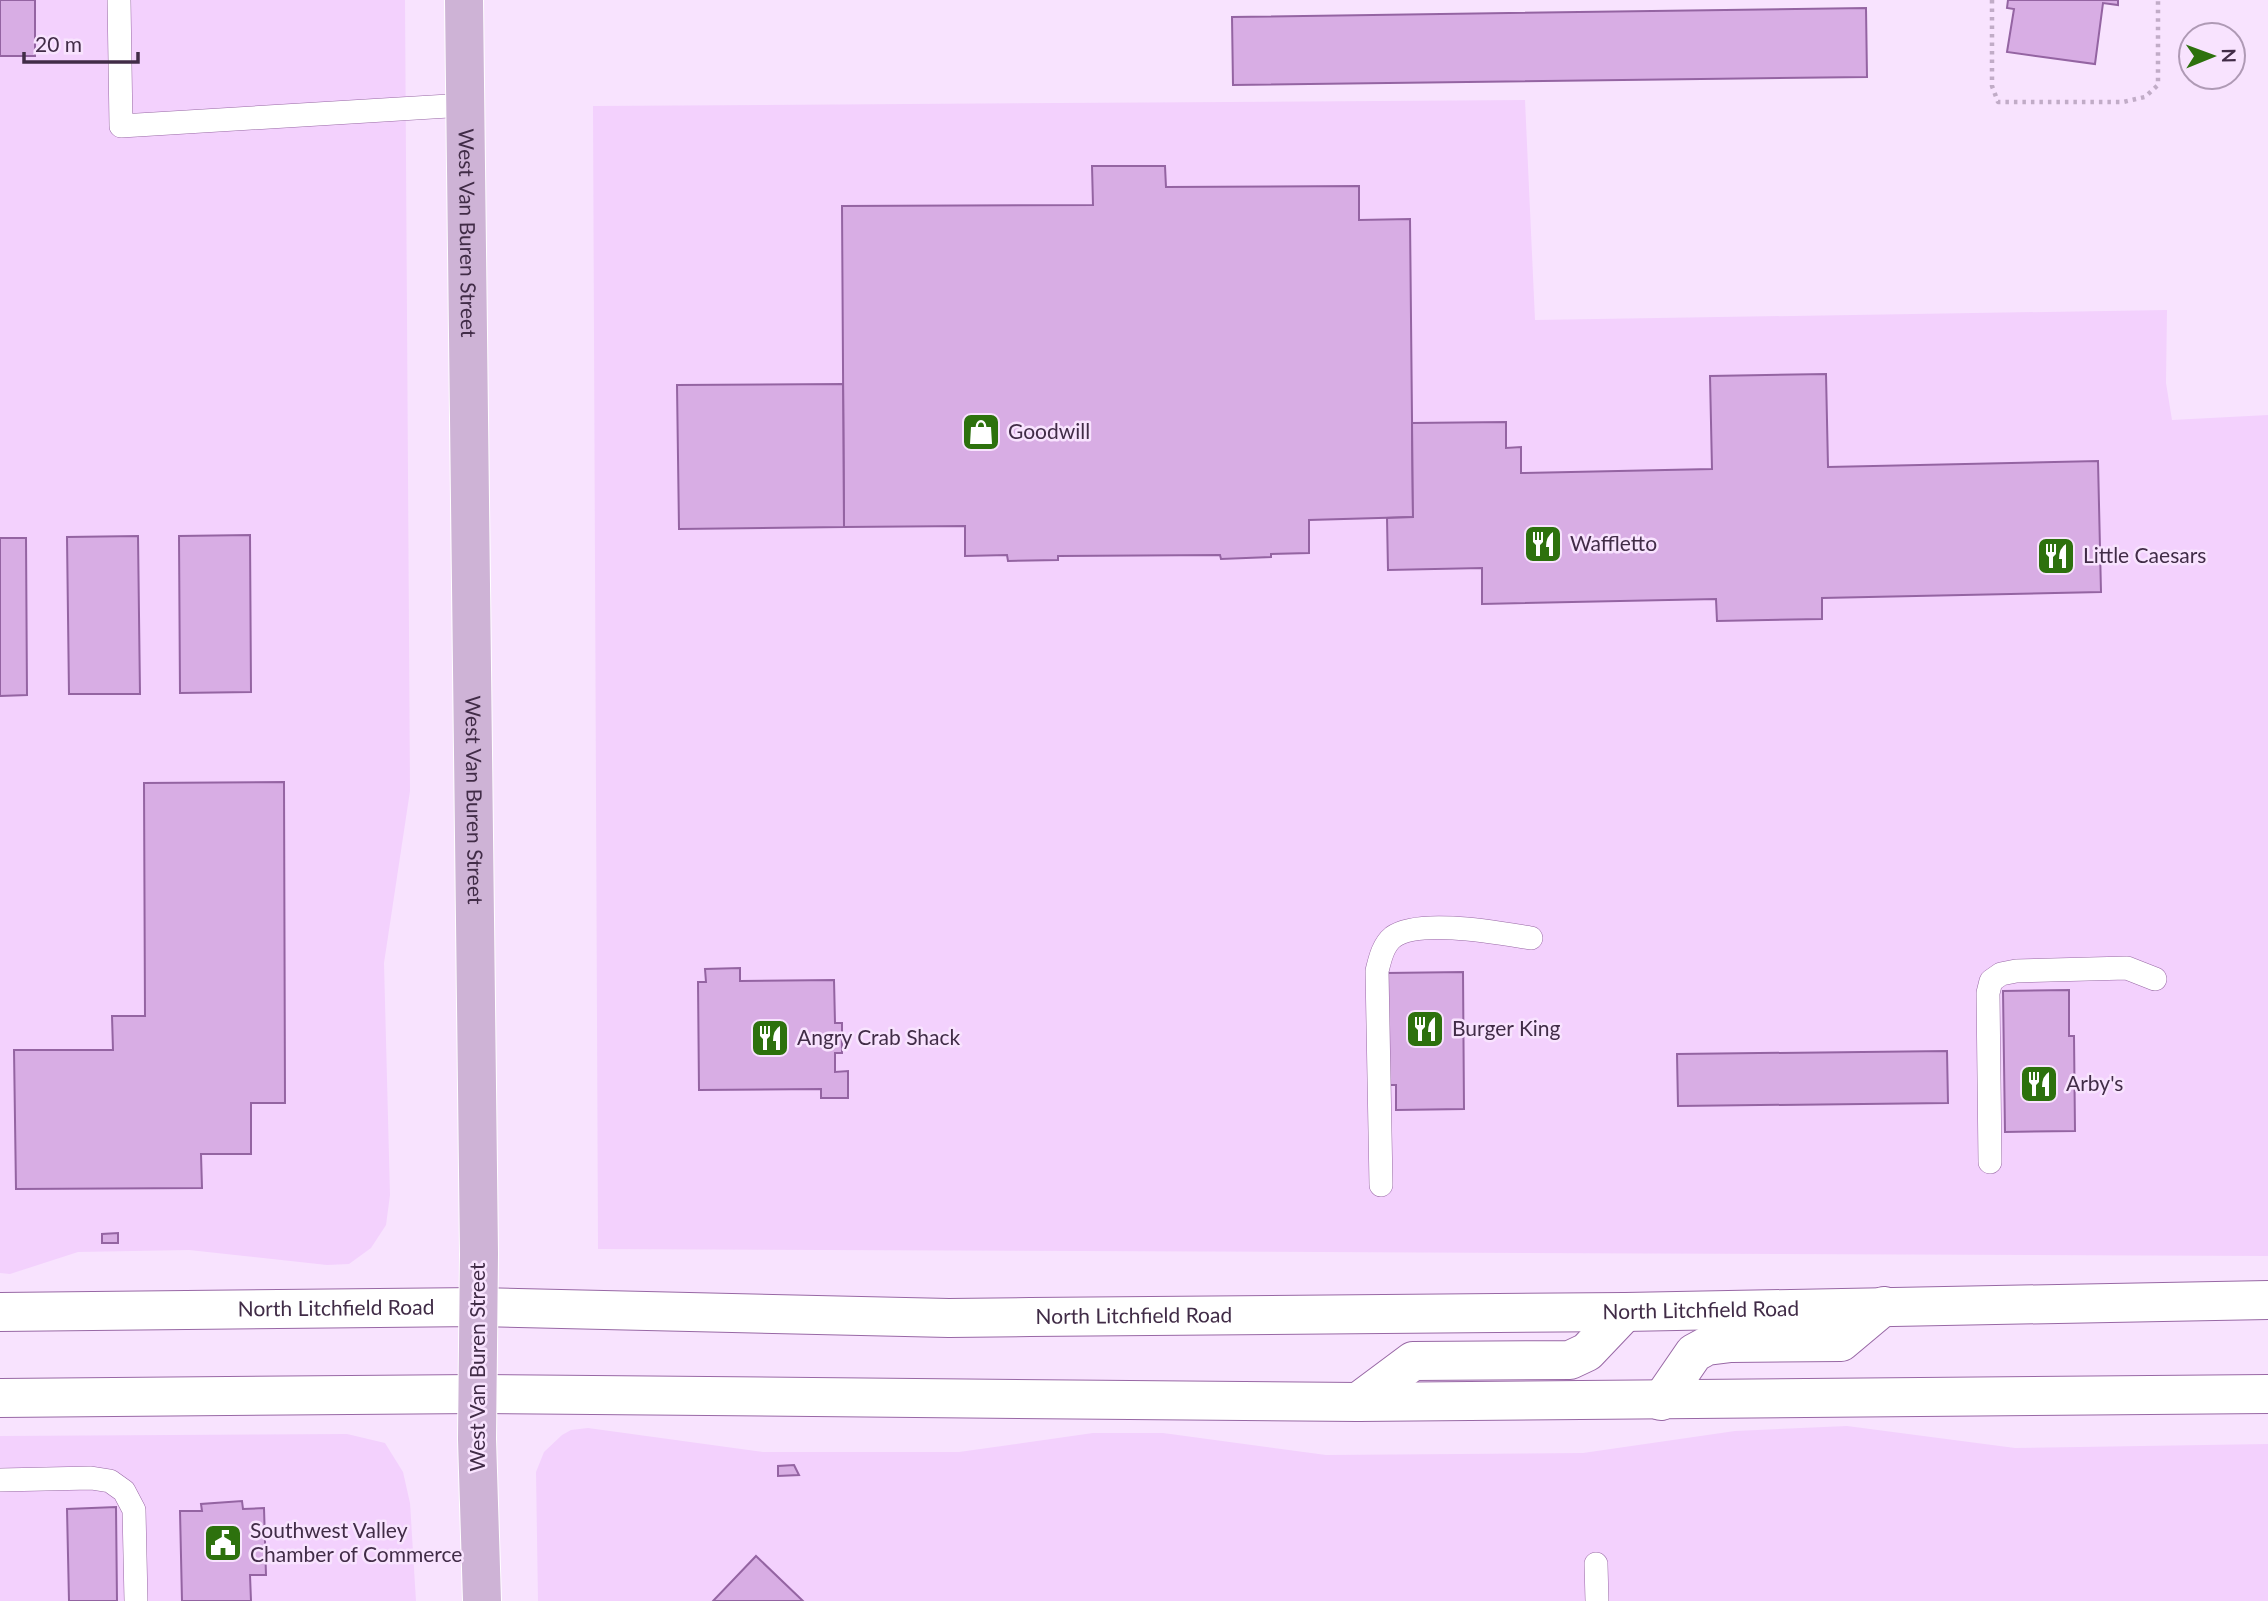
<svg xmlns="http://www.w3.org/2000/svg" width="2268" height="1601" font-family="Lato,sans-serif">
	<rect width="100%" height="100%" fill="#f8e3fe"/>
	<!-- built -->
	<g fill="#f3d1fd">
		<polygon points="0,0 405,0 410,791 384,963 390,1195 386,1225 371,1248 349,1264 327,1265 189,1250 78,1252 10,1274 0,1273"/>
		<polygon points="1525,100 1535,320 2167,310 2166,383 2172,420 2268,415 2268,1256 598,1249 593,106"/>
		<polygon points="1847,1426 2015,1448 2268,1444 2268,1601 538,1601 536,1472 544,1452 562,1435 571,1430 588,1428 763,1452 959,1452 1093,1433 1163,1433 1326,1455 1583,1453 1735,1431"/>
		<polygon points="347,1434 385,1443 403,1472 410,1503 416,1601 0,1601 0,1436"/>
	</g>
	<!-- building -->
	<g fill="#d8ade4" stroke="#9464a2" stroke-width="2">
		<rect x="0" y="0" width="35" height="56"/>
		<polygon points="2008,0 2118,0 2118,5 2103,3 2095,64 2007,52 2014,9 2007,8"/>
		<polygon points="1866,8 1867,77 1233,85 1232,17"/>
		<polygon points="1092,166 1165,166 1166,187 1359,186 1359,220 1410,219 1413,517 1309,520 1309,553 1271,554 1271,557 1221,559 1220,555 1058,556 1058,560 1008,561 1007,555 965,556 965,526 844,527 842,206 1093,205"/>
		<polygon points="1826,374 1828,467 2098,461 2101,592 1822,598 1822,619 1717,621 1716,599 1482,604 1482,568 1388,570 1387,518 1413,517 1412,423 1506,422 1506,448 1521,447 1521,473 1712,469 1710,376"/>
		<polygon points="843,384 844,527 679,529 677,385"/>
		<polygon points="250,535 251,692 180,693 179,536"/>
		<polygon points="138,536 140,694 69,694 67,537"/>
		<polygon points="0,538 26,538 27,695 0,696"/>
		<polygon points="284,782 285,1103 251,1103 251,1154 201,1154 202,1188 16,1189 14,1050 113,1050 112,1016 145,1016 144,783"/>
		<polygon points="740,968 740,981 834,980 835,1023 842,1023 842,1053 835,1053 835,1072 848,1071 848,1098 821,1098 821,1089 699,1090 698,982 706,982 705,969"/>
		<polygon points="1463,972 1464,1109 1396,1110 1396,1085 1388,1085 1387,973"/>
		<polygon points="2069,990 2069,1036 2074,1036 2075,1131 2005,1132 2003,991"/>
		<polygon points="1947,1051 1948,1103 1678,1106 1677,1054"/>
		<polygon points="118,1233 118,1243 102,1243 102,1234"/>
		<polygon points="794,1465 799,1475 778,1476 778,1466"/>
		<polygon points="242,1501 243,1509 264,1508 266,1575 250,1575 251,1601 182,1601 180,1511 202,1511 201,1504"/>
		<polygon points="116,1507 117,1601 69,1601 67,1509"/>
		<polygon points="756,1556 803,1601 713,1601"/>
	</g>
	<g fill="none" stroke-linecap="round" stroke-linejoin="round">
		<defs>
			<g id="lane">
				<polyline points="119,0 121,126 465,105"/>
				<polyline points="1990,1162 1988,993 1991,981 2001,974 2016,971 2127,968 2155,979"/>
				<path d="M 1381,1185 L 1377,971 C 1380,959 1383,945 1393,937 C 1419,918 1499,933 1531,938"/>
				<polyline points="0,1480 91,1478 110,1481 124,1491 134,1510 136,1601"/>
				<polyline points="1596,1564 1597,1601"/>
			</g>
			<g id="secondary">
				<path id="s1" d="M 0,1312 L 478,1307 L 949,1318 L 1030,1317 L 1625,1312 L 2268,1300"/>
				<polyline points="0,1398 477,1394 1358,1402 2268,1394"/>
				<polyline points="1661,1401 1694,1353 1707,1346 1731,1343 1841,1342 1884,1306"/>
				<polyline points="1358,1402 1413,1361 1570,1360 1587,1352 1625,1312"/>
			</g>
			<g id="primary">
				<path id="s2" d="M 464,0 L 479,1254 L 477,1439 L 482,1601"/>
			</g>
		</defs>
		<!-- lane casing -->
		<use href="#lane" stroke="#9868a5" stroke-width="24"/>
		<!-- secondary casing -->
		<use href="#secondary" stroke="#9868a5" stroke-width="40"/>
		<!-- primary casing -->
		<use href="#primary" stroke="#fff" stroke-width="40"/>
		<!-- path -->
		<polyline stroke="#c1acc7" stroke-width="4.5" stroke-dasharray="3.5 5" stroke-linecap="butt" points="1992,0 1992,86 1998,102 2123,102 2145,97 2158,85 2158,0"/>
		<!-- lane -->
		<use href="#lane" stroke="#fff" stroke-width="23"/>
		<!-- secondary -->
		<use href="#secondary" stroke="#fff" stroke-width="38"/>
		<!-- primary -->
		<use href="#primary" stroke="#ceb3d6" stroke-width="38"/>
	</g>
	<!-- icons -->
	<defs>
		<symbol id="shop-square" viewBox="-11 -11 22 22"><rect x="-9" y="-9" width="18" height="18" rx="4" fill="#2d710d" stroke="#f8e3fe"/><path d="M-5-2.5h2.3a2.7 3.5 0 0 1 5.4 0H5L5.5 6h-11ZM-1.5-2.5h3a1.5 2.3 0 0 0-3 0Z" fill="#fff"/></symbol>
		<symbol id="restaurant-square" viewBox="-11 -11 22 22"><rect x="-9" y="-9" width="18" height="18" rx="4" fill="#2d710d" stroke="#f8e3fe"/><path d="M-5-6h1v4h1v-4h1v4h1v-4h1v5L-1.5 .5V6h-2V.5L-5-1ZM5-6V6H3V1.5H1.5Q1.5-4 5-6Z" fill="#fff"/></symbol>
		<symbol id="civic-square" viewBox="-11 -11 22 22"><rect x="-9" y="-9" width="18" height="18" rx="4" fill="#2d710d" stroke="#f8e3fe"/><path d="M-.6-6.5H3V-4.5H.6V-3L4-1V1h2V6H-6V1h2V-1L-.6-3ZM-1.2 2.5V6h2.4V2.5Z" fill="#fff"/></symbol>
	</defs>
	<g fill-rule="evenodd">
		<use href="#shop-square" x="959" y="410" width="44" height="44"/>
		<use href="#restaurant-square" x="1521" y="522" width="44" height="44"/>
		<use href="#restaurant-square" x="2034" y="534" width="44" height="44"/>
		<use href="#restaurant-square" x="1403" y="1007" width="44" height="44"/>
		<use href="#restaurant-square" x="748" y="1016" width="44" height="44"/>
		<use href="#restaurant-square" x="2017" y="1062" width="44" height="44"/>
		<use href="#civic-square" x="201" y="1521" width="44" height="44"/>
	</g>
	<g text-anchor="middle" stroke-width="5" stroke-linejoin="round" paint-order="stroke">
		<!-- street labels -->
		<g font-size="21" fill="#412c47" stroke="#f8e3fe">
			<text dy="7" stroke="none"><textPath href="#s2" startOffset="233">West Van Buren Street</textPath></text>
			<text dy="7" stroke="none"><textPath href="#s2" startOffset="800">West Van Buren Street</textPath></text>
			<text dy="7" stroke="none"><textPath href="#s1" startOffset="336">North Litchfield Road</textPath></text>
			<text dy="7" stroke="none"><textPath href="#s1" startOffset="1701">North Litchfield Road</textPath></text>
			<text dy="7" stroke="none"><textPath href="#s1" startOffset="1134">North Litchfield Road</textPath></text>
			<text transform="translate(478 1367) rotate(-90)" y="7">West Van Buren Street</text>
		</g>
		<!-- poi labels -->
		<g font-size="21" fill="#412c47" stroke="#f8e3fe" text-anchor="start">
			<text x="1008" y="439">Goodwill</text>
			<text x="1570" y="551">Waffletto</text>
			<text x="2083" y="563">Little Caesars</text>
			<text x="1452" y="1036">Burger King</text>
			<text x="797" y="1045">Angry Crab Shack</text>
			<text x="2066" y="1091">Arby's</text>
			<text x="250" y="1538">Southwest Valley<tspan x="250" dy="24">Chamber of Commerce</tspan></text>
		</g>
	</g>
	<!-- north arrow -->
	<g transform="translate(2212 56) rotate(89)"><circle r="33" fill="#f8e3fe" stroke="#af9ab5" stroke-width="2"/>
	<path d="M0-5L12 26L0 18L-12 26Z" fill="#2d710d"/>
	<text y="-10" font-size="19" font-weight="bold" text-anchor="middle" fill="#412c47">N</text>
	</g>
	<!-- scale -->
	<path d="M24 52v10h114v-10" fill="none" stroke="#412c47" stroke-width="3.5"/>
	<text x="35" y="52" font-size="21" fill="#412c47" stroke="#f8e3fe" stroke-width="5" paint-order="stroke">20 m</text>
</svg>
